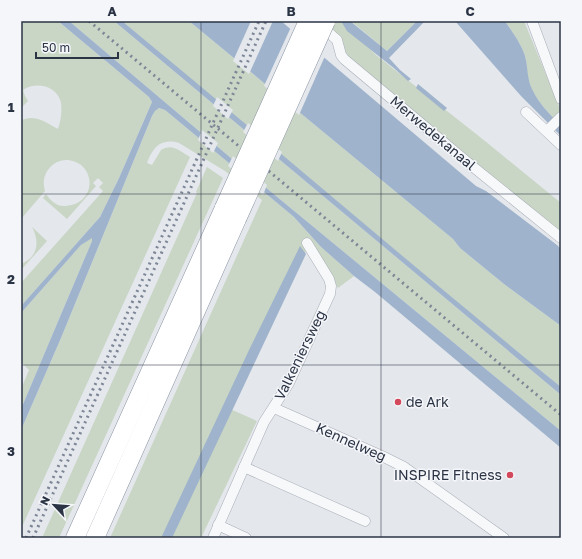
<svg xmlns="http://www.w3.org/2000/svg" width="582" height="559" font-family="'Golos Text',sans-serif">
	<rect width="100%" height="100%" fill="#e4e7ec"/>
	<!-- green -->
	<g fill="#c9d6c5">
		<path d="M 21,21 L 58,21 L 149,97 L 152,102 L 119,178 L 100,217 L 21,306 L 21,283 L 103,191 L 99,187 L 103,183 L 98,178 L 93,183 L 96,186 L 67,219 L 43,198 L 46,194 C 51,201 57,207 66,206 C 97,204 97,163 68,160 C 51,159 40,176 45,191 L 21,219 L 21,121 C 33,113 47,123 58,129 C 61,121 62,111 61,103 C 58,86 36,81 23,90 L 25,96 L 28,101 L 21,108 Z"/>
		<polygon points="69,21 114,21 561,395 561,431 270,191"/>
		<polygon points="122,21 189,21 453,239 460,248 504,284 561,326 561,387 483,324"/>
		<polygon points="320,21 341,21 376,55 485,141 561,203 561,232 344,56"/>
		<polygon points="351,21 381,22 386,21 417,21 387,51"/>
		<path d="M 505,21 L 524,21 L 561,111 L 561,126 C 550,114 539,104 532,90 C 527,79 527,67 525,56 C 521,43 512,32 505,21 Z"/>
		<path d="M 158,108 L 165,110 L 294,217 L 321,247 L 354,276 L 338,288 L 310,243 L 228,408 L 257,421 L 201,538 L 110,538 L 262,200 L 225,171 L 179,143 C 161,138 153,147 147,163 L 152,165 L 161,150 C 172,143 180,151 190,157 L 21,529 L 21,430 L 61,338 L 152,116 L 155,111 Z"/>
		<polygon points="207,167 223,178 59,538 42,538 197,193 196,192"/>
		<path d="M 32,227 L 47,241 L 21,270 L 21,264 C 38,257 40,242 32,227 Z"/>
		<polygon points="92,237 92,241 21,409 21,389 29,370 21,362 21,313 81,245"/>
	</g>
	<!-- water -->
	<g fill="#9fb4cc">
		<polygon points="58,21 69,21 270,191 561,431 561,448 375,292 354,276 321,247 294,217 165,110 159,108 155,111 152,116 61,338 21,430 21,409 92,241 92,238 81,245 21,313 21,306 100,217 119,178 152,102 149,97"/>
		<path d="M 114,21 L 122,21 C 269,142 413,267 561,387 L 561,395 Z"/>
		<polygon points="189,21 281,21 476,186 486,191 557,245 561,249 561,326 504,284 460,248 453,239"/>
		<polygon points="341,21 350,21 387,51 417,21 425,21 389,58 400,70 411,79 408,81 395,69 347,31"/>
		<path d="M 455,21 L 505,21 C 512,32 521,43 525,56 C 528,67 527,79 532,89 C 539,104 550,114 561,126 L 561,136 L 521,96 Z"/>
		<polygon points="418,84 447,108 444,111 416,88"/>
		<polygon points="300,246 306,254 172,538 161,538 249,350"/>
	</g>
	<!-- pier -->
	<g fill="#e4e7ec">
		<polygon points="251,21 273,21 249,74 233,61"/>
		<polygon points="291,27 325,56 299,115 264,86"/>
		<polygon points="217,97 233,110 228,119 213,106"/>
		<polygon points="248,123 282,152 278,161 243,132"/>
		<polygon points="202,130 218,143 213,153 198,140"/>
		<polygon points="233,156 267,185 263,195 228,166"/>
	</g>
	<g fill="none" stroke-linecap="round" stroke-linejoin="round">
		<defs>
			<g id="street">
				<polyline points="532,21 561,99"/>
				<polyline points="320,25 337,40 341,55 344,59 472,166 561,238"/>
				<polyline points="526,112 561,145"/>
				<polyline points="547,131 561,117"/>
				<polyline points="274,408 382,456 404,467 504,538"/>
				<polyline points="244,467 365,521"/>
				<polyline points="218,525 246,538"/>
				<polyline points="213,538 264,422 289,383 330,294 331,286 329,279 307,243"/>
			</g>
			<g id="highway">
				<polyline points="75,538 224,208"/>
				<polyline points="95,538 237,219"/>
			</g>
		</defs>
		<!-- street casing -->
		<use href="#street" stroke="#a9aeb7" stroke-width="11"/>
		<!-- highway casing -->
		<use href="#highway" stroke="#8b94a3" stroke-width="19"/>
		<!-- street -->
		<use href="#street" stroke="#f7f8fa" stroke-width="10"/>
		<!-- highway -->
		<use href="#highway" stroke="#fff" stroke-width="18"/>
		<!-- rail -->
		<g stroke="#7d8696" stroke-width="3" stroke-dasharray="2 4" stroke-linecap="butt">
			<polyline points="89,21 561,415"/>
			<polyline points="26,538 259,21"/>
			<polyline points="33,538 266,21"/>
		</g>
		<defs>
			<g id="highway-bridge">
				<polyline points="224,208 308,21"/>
				<polyline points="237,219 326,21"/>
			</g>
		</defs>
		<!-- highway-bridge casing -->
		<use href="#highway-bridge" stroke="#8b94a3" stroke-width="19" stroke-linecap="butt"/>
		<!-- highway-bridge -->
		<use href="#highway-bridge" stroke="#fff" stroke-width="18"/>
	</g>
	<!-- grid -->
	<path fill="none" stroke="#2b3445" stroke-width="1" stroke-opacity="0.55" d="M 201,21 L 201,538M 381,21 L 381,538M 21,194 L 561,194M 21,365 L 561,365"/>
	<!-- markers -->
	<g fill="#d1495b" stroke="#f4f6f9" stroke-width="1.5">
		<circle cx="398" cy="402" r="4"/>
		<circle cx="510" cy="475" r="4"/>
	</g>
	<g text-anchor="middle" stroke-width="3" stroke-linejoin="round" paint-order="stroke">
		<!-- street labels -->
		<g font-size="14" fill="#2b3445" stroke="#f4f6f9">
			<text transform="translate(433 133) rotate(40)" y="5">Merwedekanaal</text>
			<text transform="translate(300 355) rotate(-64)" y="5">Valkeniersweg</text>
			<text transform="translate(351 442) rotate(24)" y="5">Kennelweg</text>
		</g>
		<!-- poi labels -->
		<g font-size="14" fill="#2b3445" stroke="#f4f6f9" text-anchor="start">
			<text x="406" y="407">de Ark</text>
			<text x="502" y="480" text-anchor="end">INSPIRE Fitness</text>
		</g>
	</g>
	<!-- border -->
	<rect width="582" height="559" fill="none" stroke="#f4f6f9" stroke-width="44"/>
	<!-- north arrow -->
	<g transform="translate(54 505) rotate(296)" stroke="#f4f6f9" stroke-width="3" paint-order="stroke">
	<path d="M0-3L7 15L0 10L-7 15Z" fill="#2b3445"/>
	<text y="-6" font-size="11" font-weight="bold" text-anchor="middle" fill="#2b3445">N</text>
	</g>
	<!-- scale -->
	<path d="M36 52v6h82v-6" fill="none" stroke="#2b3445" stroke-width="2"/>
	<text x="42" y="52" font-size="12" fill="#2b3445" stroke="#f4f6f9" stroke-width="3" paint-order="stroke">50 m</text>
	<rect x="22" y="22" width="538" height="515" fill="none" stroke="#2b3445" stroke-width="1.5"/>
	<g font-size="13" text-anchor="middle" font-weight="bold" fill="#2b3445">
		<text x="112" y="16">A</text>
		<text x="291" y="16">B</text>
		<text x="470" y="16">C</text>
		<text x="11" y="112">1</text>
		<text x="11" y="284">2</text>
		<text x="11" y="456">3</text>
	</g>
</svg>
